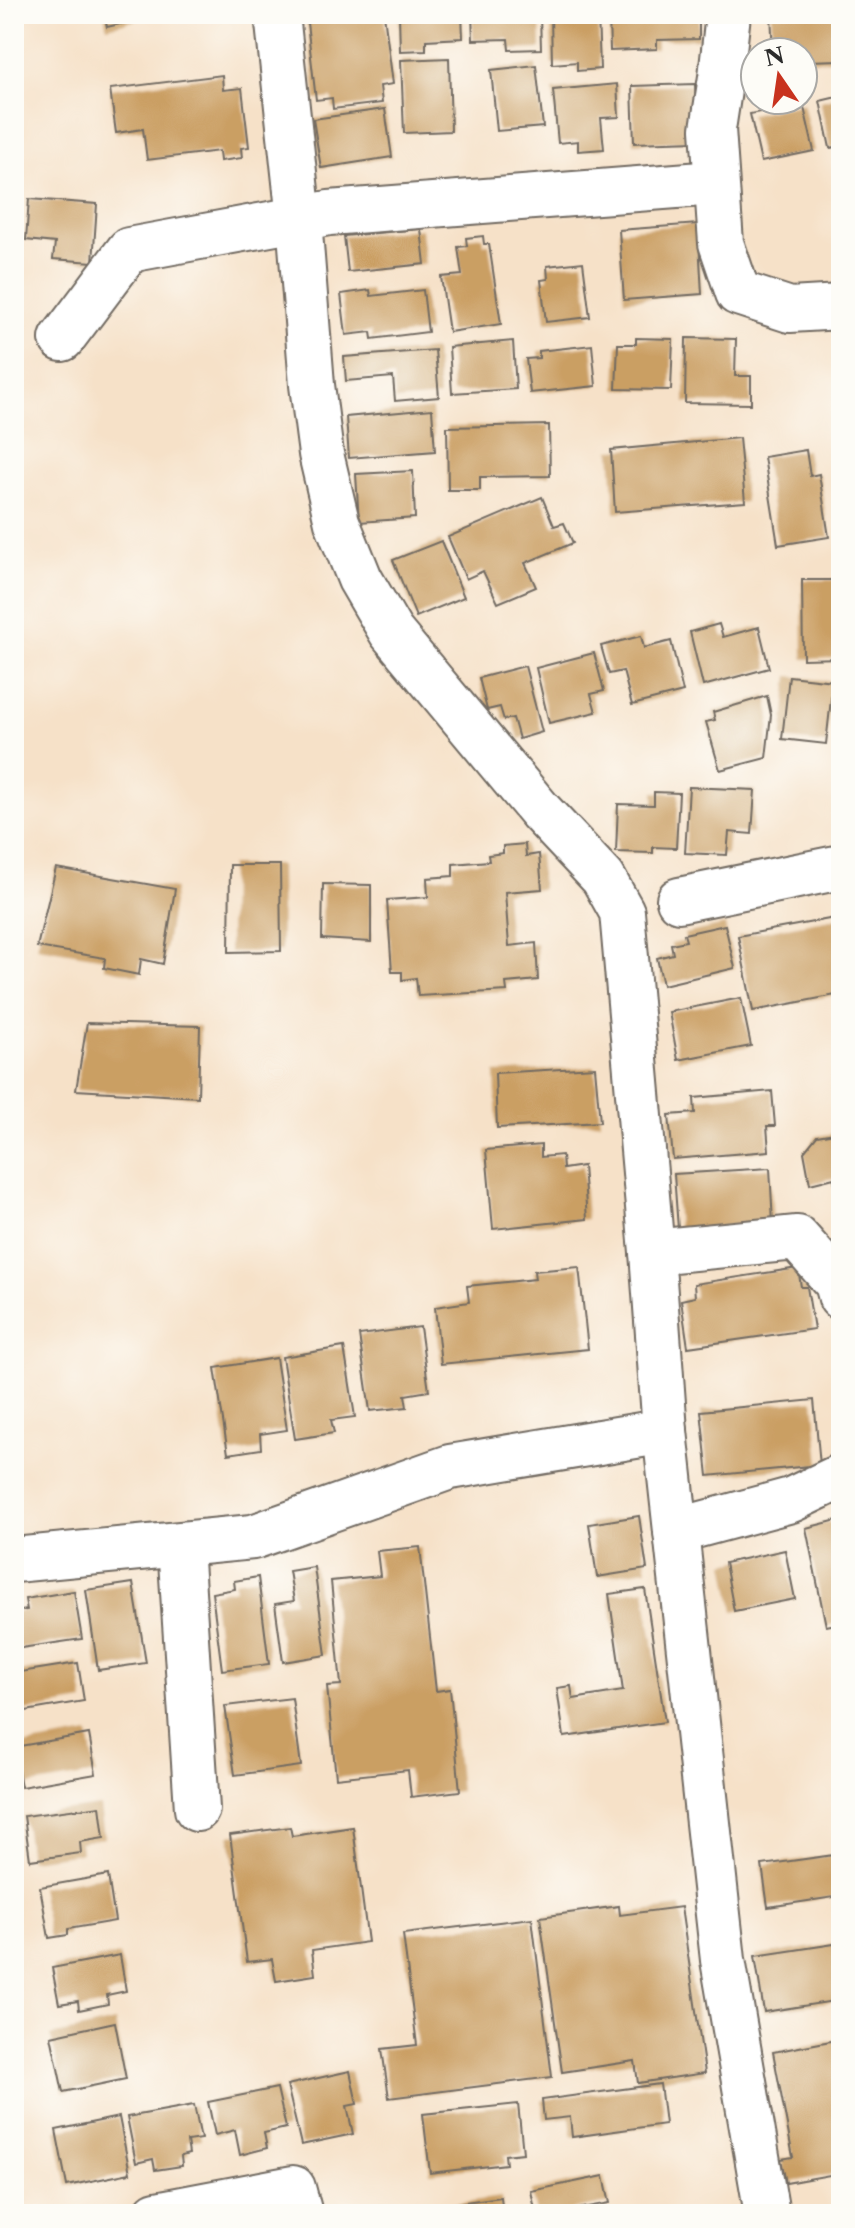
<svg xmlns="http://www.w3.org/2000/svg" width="855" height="2228" font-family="'Libre Caslon Text',serif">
	<rect width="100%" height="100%" fill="#fdfcf7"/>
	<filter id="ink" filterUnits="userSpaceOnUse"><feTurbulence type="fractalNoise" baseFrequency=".0125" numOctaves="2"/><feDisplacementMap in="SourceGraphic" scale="16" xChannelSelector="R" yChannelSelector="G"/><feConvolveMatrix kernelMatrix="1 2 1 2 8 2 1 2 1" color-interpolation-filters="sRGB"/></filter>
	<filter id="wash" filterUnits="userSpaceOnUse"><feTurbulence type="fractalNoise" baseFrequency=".006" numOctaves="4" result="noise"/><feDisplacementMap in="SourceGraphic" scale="32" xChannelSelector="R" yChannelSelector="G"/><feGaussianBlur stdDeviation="1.8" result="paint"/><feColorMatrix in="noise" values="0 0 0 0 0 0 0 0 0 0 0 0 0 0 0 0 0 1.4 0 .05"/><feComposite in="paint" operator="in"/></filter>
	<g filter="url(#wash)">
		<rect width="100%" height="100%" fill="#f6e1c8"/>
		<g id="blocks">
			<!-- building -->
			<g fill="#ca9f63">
				<polygon points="104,14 158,14 158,15 107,27"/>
				<polygon points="306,14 384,14 393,84 380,86 382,103 333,109 332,98 316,100"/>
				<polygon points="399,14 462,14 463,38 426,40 426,50 400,51"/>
				<polygon points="472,14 540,14 541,49 509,50 508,39 473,40"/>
				<polygon points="551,14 598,14 600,69 577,71 577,62 552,64"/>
				<polygon points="609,14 699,14 699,39 657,40 657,49 610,51"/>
				<polygon points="771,14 841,14 841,60 807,61 806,70 803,70 803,52 773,52"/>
				<polygon points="449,58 451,131 404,133 401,60"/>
				<polygon points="536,65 543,127 497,131 491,70"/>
				<polygon points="222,75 223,90 242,88 249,147 241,148 242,158 220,161 219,151 147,160 143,129 116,133 110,89"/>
				<polygon points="617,84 619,117 601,118 604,149 578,151 578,141 558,143 553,90"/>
				<polygon points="695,84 697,141 634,143 632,86"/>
				<polygon points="841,96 841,146 830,148 820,101"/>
				<polygon points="803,103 814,151 761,162 750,114"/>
				<polygon points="385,109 392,157 321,168 313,119"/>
				<polygon points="29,199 97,204 93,262 53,259 55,243 26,240"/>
				<polygon points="698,224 702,294 624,300 619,230"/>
				<polygon points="421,229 425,264 348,272 344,236"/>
				<polygon points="483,236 484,244 489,244 501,324 449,332 441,277 462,275 458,247 467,246 466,238"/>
				<polygon points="583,262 590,317 546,322 541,280 548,279 547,266"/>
				<polygon points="370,290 371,296 423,290 428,332 372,339 371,332 346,335 341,294"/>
				<polygon points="636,338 673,339 671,390 616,389 618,344 636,344"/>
				<polygon points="686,338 736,339 735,376 751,376 751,404 685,403"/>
				<polygon points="513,341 516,389 452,393 449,347"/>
				<polygon points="592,345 596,386 530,393 526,359 539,358 539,351"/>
				<polygon points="435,350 439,397 395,401 393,377 346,381 344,357"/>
				<polygon points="432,409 435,451 349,458 346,417"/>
				<polygon points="549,425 550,476 480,477 480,490 448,490 447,427"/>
				<polygon points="739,438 745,502 615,512 611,450"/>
				<polygon points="806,450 810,476 819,474 829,537 778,545 764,457"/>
				<polygon points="413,471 415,518 359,522 356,474"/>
				<polygon points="542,497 554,526 564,523 573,543 525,563 536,587 498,603 483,571 466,579 448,537"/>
				<polygon points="441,541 464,597 416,617 393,560"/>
				<polygon points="838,567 841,567 841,658 803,659 802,580 838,580"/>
				<polygon points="719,624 723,637 759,627 769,668 703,686 690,632"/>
				<polygon points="641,636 644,648 671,641 683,692 632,705 623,671 609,674 601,646"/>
				<polygon points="594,653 604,691 591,694 596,712 549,723 536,668"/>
				<polygon points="525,666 542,732 519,739 513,718 504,720 500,707 487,710 479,678"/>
				<polygon points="789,676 833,681 826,744 782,739"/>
				<polygon points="767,696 771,715 766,758 720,770 706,722 715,720 713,712"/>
				<polygon points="689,787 755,790 752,834 729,832 727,855 685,853"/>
				<polygon points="654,792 679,793 676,848 653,847 653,853 616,852 618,804 654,805"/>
				<polygon points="525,844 526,856 539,854 542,889 505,892 509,946 536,943 538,980 506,983 507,991 418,996 416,978 402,980 402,972 392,972 387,900 428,897 427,878 453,876 453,864 489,861 488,855 503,853 503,846"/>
				<polygon points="230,865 280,865 281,951 229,952"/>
				<polygon points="56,868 175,889 163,964 141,959 139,975 104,968 105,958 37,947"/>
				<polygon points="323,884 371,885 371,942 322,939"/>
				<polygon points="840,917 841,994 753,1011 738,936"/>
				<polygon points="725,925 735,968 663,985 657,958 673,954 671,944 686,941 684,934"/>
				<polygon points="741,998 751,1046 678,1060 669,1012"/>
				<polygon points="87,1023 200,1026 198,1097 76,1090"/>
				<polygon points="595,1067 600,1122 497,1128 495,1073"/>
				<polygon points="772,1091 775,1126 767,1126 769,1151 673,1159 669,1115 695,1113 694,1098"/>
				<polygon points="841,1132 841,1210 839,1210 834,1178 810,1184 804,1152 817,1136"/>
				<polygon points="541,1145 541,1157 562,1155 563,1169 583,1166 587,1219 493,1229 486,1150"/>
				<polygon points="770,1168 773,1224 678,1229 674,1174"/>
				<polygon points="579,1267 588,1349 441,1364 435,1307 469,1302 467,1286 535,1279 534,1271"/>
				<polygon points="798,1268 801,1287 807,1287 814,1329 688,1347 681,1300 695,1297 694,1284"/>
				<polygon points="420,1327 429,1391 405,1395 407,1407 370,1411 359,1335"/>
				<polygon points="344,1347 355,1417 331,1420 334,1433 295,1439 282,1357"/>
				<polygon points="276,1358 287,1430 260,1434 261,1449 228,1454 215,1368"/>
				<polygon points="814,1400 820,1465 708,1476 701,1411"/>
				<polygon points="639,1516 647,1569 597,1577 589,1524"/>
				<polygon points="841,1519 841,1623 826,1626 806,1528"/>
				<polygon points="420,1547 436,1691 450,1689 460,1791 411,1797 408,1770 336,1778 327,1686 341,1685 331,1581 380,1576 377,1551"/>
				<polygon points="785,1550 795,1599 734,1611 725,1563"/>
				<polygon points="314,1567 326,1655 283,1662 275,1604 294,1601 289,1571"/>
				<polygon points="258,1577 269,1664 222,1670 212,1593 235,1589 234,1581"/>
				<polygon points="133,1583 146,1663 98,1670 86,1590"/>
				<polygon points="645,1589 665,1722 564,1737 557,1688 571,1686 573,1699 623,1691 609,1594"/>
				<polygon points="74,1591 82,1639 14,1649 14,1612 27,1610 25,1599"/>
				<polygon points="78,1663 84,1701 14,1713 14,1673"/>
				<polygon points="292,1698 301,1766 235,1775 225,1706"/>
				<polygon points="89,1734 96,1774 21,1787 14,1747"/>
				<polygon points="100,1806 104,1838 80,1842 81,1853 30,1860 24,1816"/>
				<polygon points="290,1827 292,1836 353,1827 368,1942 312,1950 315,1975 276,1981 272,1959 247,1962 230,1835"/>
				<polygon points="841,1854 841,1896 768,1907 762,1865"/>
				<polygon points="108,1875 115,1921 68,1929 68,1935 49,1938 40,1887"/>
				<polygon points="619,1906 620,1915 681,1907 705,2073 638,2083 635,2061 562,2072 540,1917"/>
				<polygon points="532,1918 552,2077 389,2098 382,2049 417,2045 403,1934"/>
				<polygon points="841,1943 841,2000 764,2012 755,1956"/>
				<polygon points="120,1955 126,1991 107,1995 108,2004 79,2010 78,2001 59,2004 52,1968"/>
				<polygon points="115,2022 126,2079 63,2092 51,2036"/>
				<polygon points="841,2039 841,2173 786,2183 781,2159 793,2157 773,2052"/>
				<polygon points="350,2071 357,2104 347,2106 353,2134 301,2145 287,2085"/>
				<polygon points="660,2084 665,2124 572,2137 570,2117 544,2120 542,2100"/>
				<polygon points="277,2088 286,2128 264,2133 267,2148 240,2155 235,2130 215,2135 208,2102"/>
				<polygon points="518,2104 523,2153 505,2155 506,2164 430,2173 423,2114"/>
				<polygon points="194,2105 201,2139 187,2141 189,2154 181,2156 182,2166 155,2170 153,2159 136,2163 127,2117"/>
				<polygon points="119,2117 130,2173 67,2186 56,2130"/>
				<polygon points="604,2176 610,2203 551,2214 536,2214 531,2191"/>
				<polygon points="501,2197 503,2214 430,2214 429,2207"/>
			</g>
		</g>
	</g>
	<g filter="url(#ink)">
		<use href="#blocks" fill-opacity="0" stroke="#726b62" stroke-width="2"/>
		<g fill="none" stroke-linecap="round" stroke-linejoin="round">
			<defs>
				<g id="minor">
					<polyline points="277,14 299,219 312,385 321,454 337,522 360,579 391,632 540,811 603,878 622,912 652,1252 665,1431 723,1960 767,2214"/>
					<polyline points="728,14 721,77 713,129 721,243 738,293 790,310 841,307"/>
					<polyline points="62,339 129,250 329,213 715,183"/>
					<polyline points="679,900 841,867"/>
					<polyline points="652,1252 797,1238 837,1283 841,1298"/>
					<polyline points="676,1531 791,1500 841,1476"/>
					<polyline points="180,1545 197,1809"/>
					<polyline points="14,1560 253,1537 450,1467 665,1431"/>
					<polyline points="156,2214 293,2188 300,2214"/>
				</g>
			</defs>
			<!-- minor casing -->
			<use href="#minor" stroke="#726b62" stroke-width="48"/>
			<!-- minor -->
			<use href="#minor" stroke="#fff" stroke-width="44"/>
		</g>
	</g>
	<!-- margin -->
	<rect width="855" height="2228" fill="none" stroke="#fdfcf7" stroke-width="48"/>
	<!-- north arrow -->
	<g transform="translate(779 76) rotate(347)"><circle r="38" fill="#fdfcf7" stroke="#a9a8a5" stroke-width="2"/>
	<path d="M0-6L14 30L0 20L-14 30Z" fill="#c8321e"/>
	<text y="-12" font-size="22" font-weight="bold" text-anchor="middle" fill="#2b2b2b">N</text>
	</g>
</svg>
